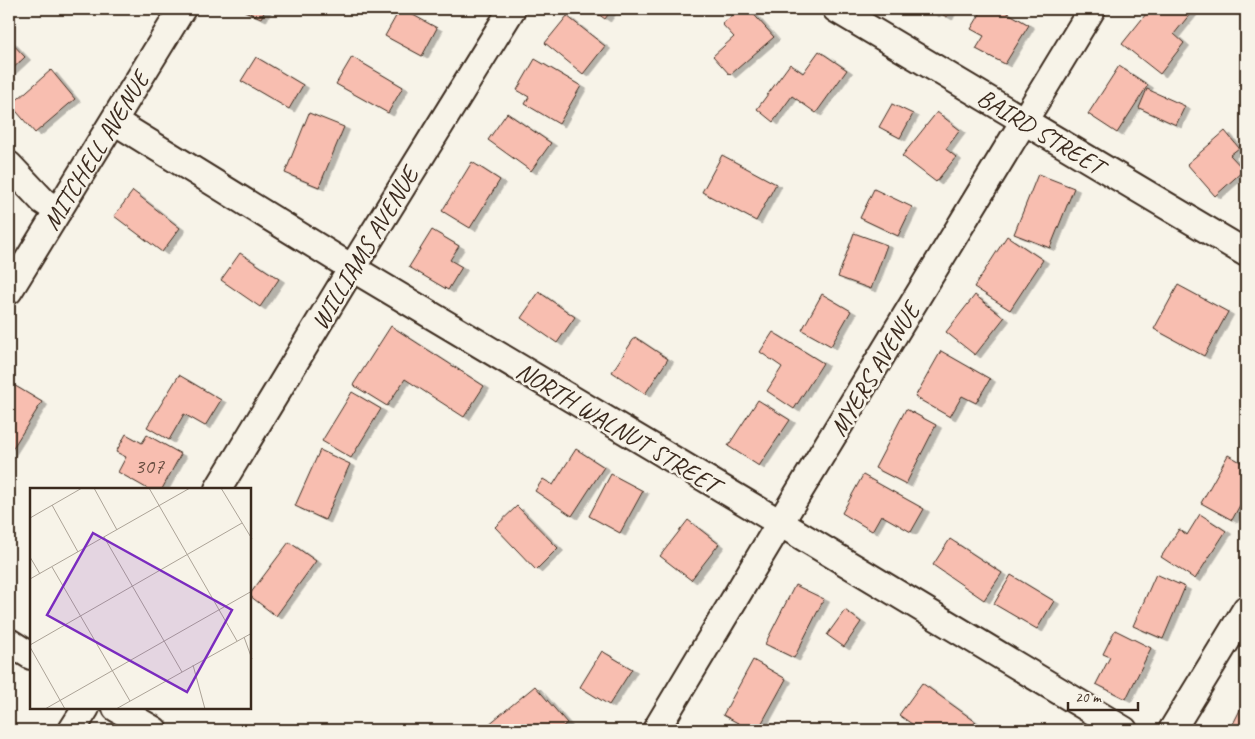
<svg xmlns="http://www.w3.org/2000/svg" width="1255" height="739" font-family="Caveat,sans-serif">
	<defs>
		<filter id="shadow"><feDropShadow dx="5.5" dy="3" stdDeviation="0" flood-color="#0004"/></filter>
	</defs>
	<rect width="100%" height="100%" fill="#f7f3e8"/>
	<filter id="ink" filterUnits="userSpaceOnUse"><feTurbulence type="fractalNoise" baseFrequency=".02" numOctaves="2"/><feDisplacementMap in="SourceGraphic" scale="10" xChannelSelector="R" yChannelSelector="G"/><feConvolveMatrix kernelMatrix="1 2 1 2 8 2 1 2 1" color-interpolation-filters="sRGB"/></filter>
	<g filter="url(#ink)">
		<!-- building -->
		<g fill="#f8beb0" stroke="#3b2a1e" filter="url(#shadow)">
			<polygon points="240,9 266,9 261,18"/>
			<polygon points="400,9 402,9 437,28 422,56 385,36"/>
			<polygon points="591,9 612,9 605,19"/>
			<polygon points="740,9 749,9 774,37 730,75 713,56 734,37 722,24"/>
			<polygon points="926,9 951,9 947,17 936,11 934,14"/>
			<polygon points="983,9 1001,9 1029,25 1005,64 976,49 984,36 971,29"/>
			<polygon points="1150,9 1194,9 1174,34 1184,43 1160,74 1122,44"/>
			<polygon points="567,16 605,46 583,74 545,43"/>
			<polygon points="9,40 25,57 9,72"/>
			<polygon points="819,51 847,70 816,113 792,96 773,122 757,109 790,64 803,73"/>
			<polygon points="256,57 303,85 289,109 241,81"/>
			<polygon points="352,57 403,87 388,113 336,84"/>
			<polygon points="535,59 581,86 559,124 525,104 529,97 517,90"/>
			<polygon points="1119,66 1148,85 1117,133 1088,114"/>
			<polygon points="51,70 75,99 35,133 11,105"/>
			<polygon points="1147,89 1185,106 1176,125 1139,108"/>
			<polygon points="892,104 913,114 900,138 879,127"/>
			<polygon points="937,112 960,130 946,149 956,157 936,182 902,156"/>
			<polygon points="309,113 344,127 319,187 285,173"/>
			<polygon points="507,113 551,143 531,171 488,140"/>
			<polygon points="1225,131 1239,148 1230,155 1244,170 1215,196 1187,164"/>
			<polygon points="722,155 776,184 756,221 702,192"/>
			<polygon points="472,162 500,180 470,228 442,211"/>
			<polygon points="1038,174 1074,188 1050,248 1014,234"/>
			<polygon points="874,189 912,207 898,236 860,218"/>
			<polygon points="133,191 180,228 162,252 114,216"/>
			<polygon points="432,230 459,246 450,260 462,267 448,290 409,267"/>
			<polygon points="854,233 887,245 871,289 838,277"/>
			<polygon points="1007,236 1043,260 1010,310 974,287"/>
			<polygon points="240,253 279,279 260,307 221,280"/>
			<polygon points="1178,285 1228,312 1204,356 1154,329"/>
			<polygon points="539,292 575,317 557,343 521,318"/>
			<polygon points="822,294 851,311 831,346 802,330"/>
			<polygon points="975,295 1004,318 975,355 946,332"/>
			<polygon points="391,326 484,386 464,417 405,379 387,406 353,385"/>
			<polygon points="773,332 823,363 794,409 767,391 782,367 760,352"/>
			<polygon points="635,337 668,359 645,394 612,372"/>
			<polygon points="941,351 990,379 976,403 962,396 950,417 915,397"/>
			<polygon points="179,375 221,400 205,426 184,414 169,440 147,427"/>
			<polygon points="12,384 42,402 9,454 9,390"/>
			<polygon points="352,392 381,409 351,458 322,441"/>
			<polygon points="758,400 790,420 759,466 728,446"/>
			<polygon points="906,409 936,425 906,484 875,468"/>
			<polygon points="126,434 142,443 147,435 181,454 162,489 148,489 118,472 126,457 116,452"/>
			<polygon points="576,449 604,467 572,516 535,491 543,479 553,485"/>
			<polygon points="320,450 350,464 325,520 295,506"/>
			<polygon points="1228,455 1246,465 1246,494 1232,520 1201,503"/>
			<polygon points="611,474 643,491 620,533 589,516"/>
			<polygon points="863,475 924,509 911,532 881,515 872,531 842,513"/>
			<polygon points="517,506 558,548 536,570 495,527"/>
			<polygon points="1200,514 1226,531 1195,579 1161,557 1179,529 1187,535"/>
			<polygon points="688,520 719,544 691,580 660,556"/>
			<polygon points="950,539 1002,573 984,600 933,565"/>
			<polygon points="289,542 316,561 276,616 250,596 250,594"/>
			<polygon points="1156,574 1185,587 1163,639 1133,626"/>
			<polygon points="1011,575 1054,601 1037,629 994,604"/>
			<polygon points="795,585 824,599 794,658 765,644"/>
			<polygon points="845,610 861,622 844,647 827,635"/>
			<polygon points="1115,630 1151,648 1126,699 1096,684 1110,657 1103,654"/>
			<polygon points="602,651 632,669 609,705 580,687"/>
			<polygon points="753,660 786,679 758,730 751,730 723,715"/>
			<polygon points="922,683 976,722 970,730 918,730 919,729 899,715"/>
			<polygon points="535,686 567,723 559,730 482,730"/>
			<polygon points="1246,698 1246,730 1230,730"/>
		</g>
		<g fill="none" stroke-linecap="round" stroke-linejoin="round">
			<defs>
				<g id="minor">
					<polyline points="836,9 1246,253"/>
					<polyline points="114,121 352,268 780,523 1124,730"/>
					<polyline points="9,165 43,201 58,211"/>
					<path id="s1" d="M 9,291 L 182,9"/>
					<polyline points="218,489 352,268 512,9"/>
					<polyline points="9,642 31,656"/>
					<polyline points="116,708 154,730"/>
					<polyline points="72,730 86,708"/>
					<polyline points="656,730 780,523 1092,9"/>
					<polyline points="1172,730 1246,609"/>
				</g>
			</defs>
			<!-- minor casing -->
			<use href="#minor" stroke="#3b2a1e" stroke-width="30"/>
			<!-- minor -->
			<use href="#minor" stroke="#f7f3e8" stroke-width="26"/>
		</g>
	</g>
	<g text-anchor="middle" stroke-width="5" stroke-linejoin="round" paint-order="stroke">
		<!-- number labels -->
		<g font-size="22" fill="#6a4f42">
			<text x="149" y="473">307</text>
		</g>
		<!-- street labels -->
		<g font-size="25" fill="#3b2a1e" stroke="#f7f3e8">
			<text transform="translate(1041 131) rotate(31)" y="9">BAIRD STREET</text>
			<text dy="9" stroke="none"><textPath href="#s1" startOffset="165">MITCHELL AVENUE</textPath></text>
			<text transform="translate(364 248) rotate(-59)" y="9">WILLIAMS AVENUE</text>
			<text transform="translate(874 369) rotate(-59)" y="9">MYERS AVENUE</text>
			<text transform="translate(618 427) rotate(31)" y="9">NORTH WALNUT STREET</text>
		</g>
	</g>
	<!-- overview -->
	<g transform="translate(30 488)">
		<rect width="221" height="221" fill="#f7f3e8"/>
		<path fill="none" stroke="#aca397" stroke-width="1" d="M 64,0 L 87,42M 119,0 L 207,153M 191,0 L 222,51M 22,17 L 48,64M 0,30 L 52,0M 74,49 L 152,184M 0,69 L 10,86M 22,79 L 100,213M 0,91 L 160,0M 214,149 L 222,171M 0,157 L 212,35M 0,159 L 35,221M 163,177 L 175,221M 15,221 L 222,103M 86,221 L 222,145"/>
		<path fill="#7b2cbf" fill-opacity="0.15" stroke="#7b2cbf" stroke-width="2.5" d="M 63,45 L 202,122 L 157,204 L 17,127 Z"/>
		<rect width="221" height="221" fill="none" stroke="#3b2a1e" stroke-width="2.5"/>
	</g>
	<!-- margin -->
	<rect width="1255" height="739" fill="none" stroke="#f7f3e8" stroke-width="30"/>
	<rect x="15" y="15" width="1225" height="709" fill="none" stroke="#3b2a1e" stroke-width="2" filter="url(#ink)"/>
	<!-- scale -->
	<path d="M1068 702v8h70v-8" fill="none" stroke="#3b2a1e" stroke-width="2.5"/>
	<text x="1075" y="702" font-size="15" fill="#3b2a1e" stroke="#f7f3e8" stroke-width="4" paint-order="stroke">20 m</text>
</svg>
